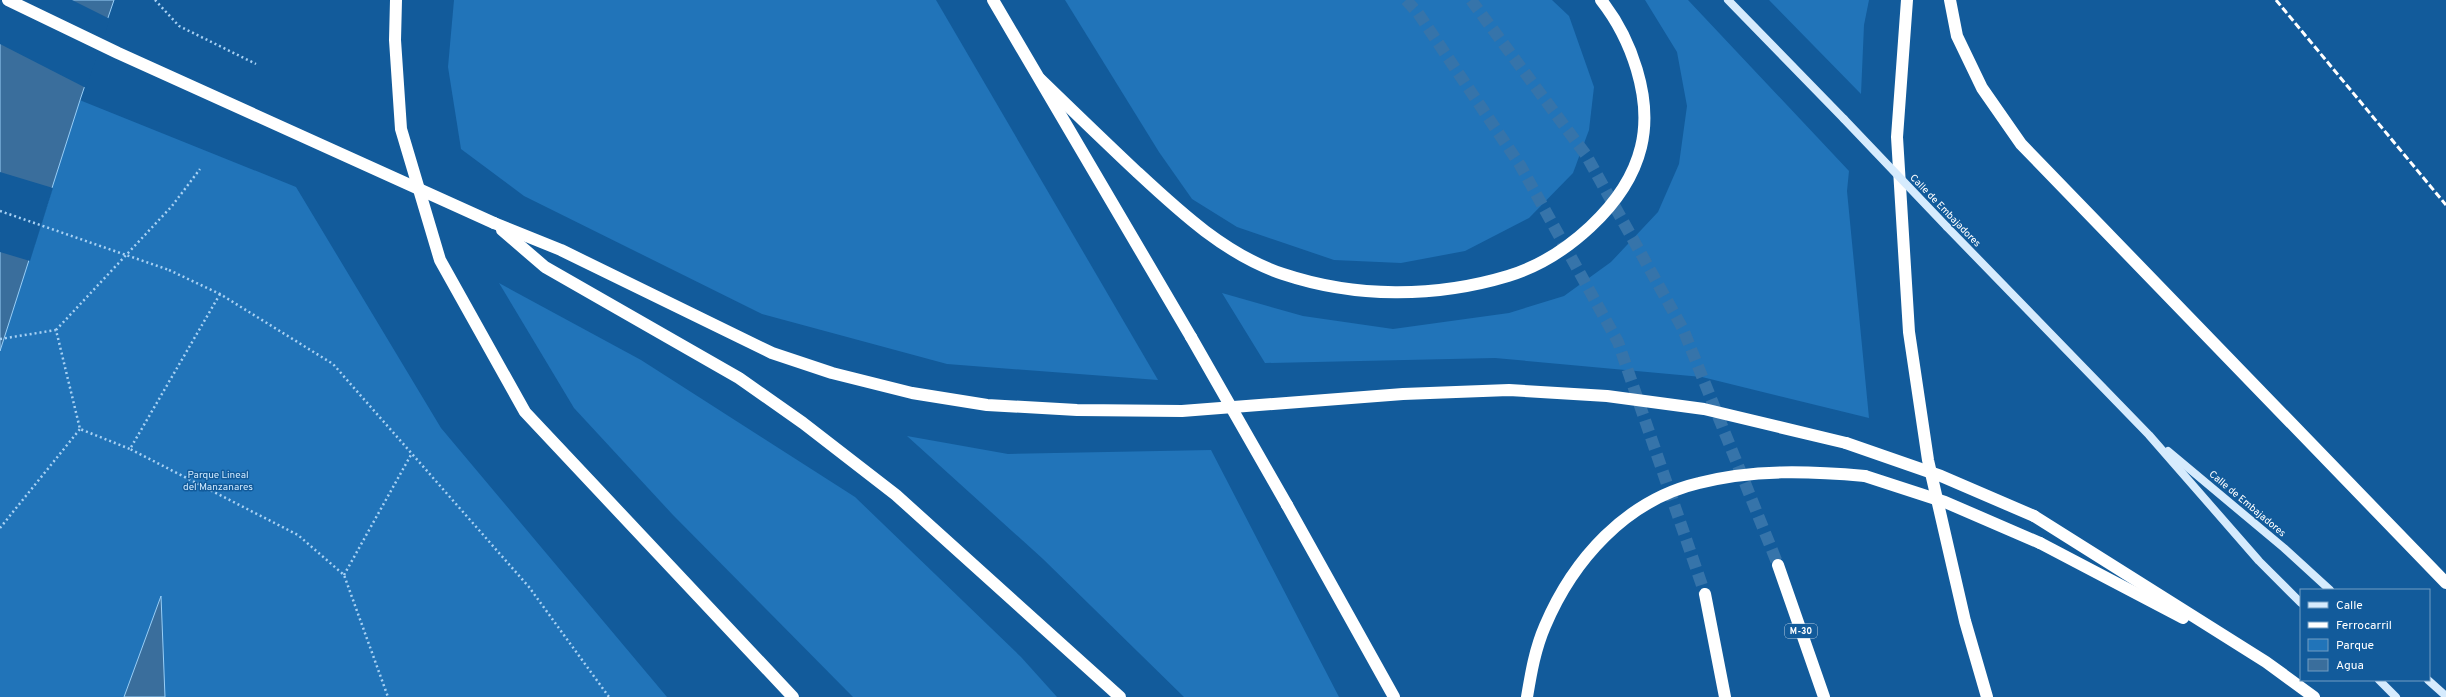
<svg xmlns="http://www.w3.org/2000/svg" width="2446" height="697" font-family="Overpass,sans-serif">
	<rect width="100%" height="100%" fill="#125b9b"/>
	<!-- green -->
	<g fill="#2174b9">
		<polygon points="454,0 936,0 1158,380 947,364 762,314 524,196 461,149 448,67"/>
		<polygon points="1065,0 1552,0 1569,16 1594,87 1589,130 1573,173 1529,218 1465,251 1401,263 1334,260 1237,227 1192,199 1159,152"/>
		<polygon points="1645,0 1688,0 1849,171 1847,191 1869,418 1702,377 1495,358 1265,363 1222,293 1303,316 1393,329 1509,313 1564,296 1611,262 1658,212 1679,164 1687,106 1677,52"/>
		<polygon points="1769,0 1869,0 1864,25 1861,94"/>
		<polygon points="0,68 296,187 441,428 667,697 0,697"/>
		<polygon points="499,283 641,360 855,497 1021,657 1057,697 853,697 673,515 574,408"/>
		<polygon points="907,436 1008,454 1211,450 1339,697 1184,697 1043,559"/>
	</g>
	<!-- water -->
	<g fill="#3a6e9c" stroke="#98cef7">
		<polygon points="0,0 114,0 81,97 0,351"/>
		<polygon points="161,596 165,697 124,697"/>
	</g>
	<!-- pier -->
	<g fill="#125b9b">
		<polygon points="0,0 72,0 110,19 86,88 0,44"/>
		<polygon points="0,172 53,188 30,261 0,252"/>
	</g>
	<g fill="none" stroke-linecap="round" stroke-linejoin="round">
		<!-- highway-tunnel -->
		<g stroke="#3674aa" stroke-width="12" stroke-dasharray="12 6" stroke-linecap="butt">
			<polyline points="1406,0 1418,13 1520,165 1618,342 1705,594"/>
			<polyline points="1471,0 1586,155 1683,329 1778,565"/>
		</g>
		<!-- path -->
		<g stroke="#a7d1f4" stroke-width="2.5" stroke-dasharray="2 3" stroke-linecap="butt">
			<polyline points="155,0 179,26 256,64"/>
			<polyline points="169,270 220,294 333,364 529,587 609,697"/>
			<polyline points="220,294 130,449 298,535 344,575 388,697"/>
			<polyline points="56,330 172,206 200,169"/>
			<polyline points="0,339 56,330 80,429 130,449"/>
			<polyline points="0,528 80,429"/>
			<polyline points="344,575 412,453"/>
		</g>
		<!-- secondary -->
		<g stroke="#d6ebfd" stroke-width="8">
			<polyline points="1728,0 1844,119"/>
			<polyline points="1947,227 2149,435 2259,561 2301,603"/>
			<polyline points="2168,451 2284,548 2330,590"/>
			<polyline points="2379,680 2396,697"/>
			<polyline points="2428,680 2446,696"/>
		</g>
		<!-- highway -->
		<g stroke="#fff" stroke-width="12">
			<polyline points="396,0 395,40 401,129 440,260 525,412 793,697"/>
			<polyline points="993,0 1191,337"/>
			<polyline points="1907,0 1897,137 1909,332 1928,460 1965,621 1987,697"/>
			<polyline points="1950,0 1957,36 1982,88 2021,144 2446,583"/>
			<path d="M 1040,79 C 1072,110 1104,141 1137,172 C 1180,212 1226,255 1283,274 C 1355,298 1435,298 1508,276 C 1564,259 1627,205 1641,147 C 1653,98 1631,38 1601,0"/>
			<polyline points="494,223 561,250 772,353 832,373 912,393 987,405 1077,410 1182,411 1403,394 1509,390 1607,396 1704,409 1846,443"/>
			<polyline points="502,230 545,267 739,378 803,423 896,495 1120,697"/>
			<polyline points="1287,505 1394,697"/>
			<polyline points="2034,516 2266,662 2314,697"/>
			<polyline points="2040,543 2183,618"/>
			<polyline points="1778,565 1824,697"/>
			<polyline points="1705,594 1725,697"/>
			<path d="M 1527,697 C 1531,673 1535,649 1545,626 C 1573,560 1626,500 1699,483 C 1753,469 1809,471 1865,476"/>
		</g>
		<!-- rail -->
		<polyline stroke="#fff" stroke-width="3" stroke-dasharray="7 3" stroke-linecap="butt" points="2276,0 2446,205"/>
		<!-- path-bridge -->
		<polyline stroke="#a7d1f4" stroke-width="2.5" stroke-dasharray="2 3" stroke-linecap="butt" points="0,211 169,270"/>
		<!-- secondary-bridge -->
		<polyline stroke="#d6ebfd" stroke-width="8" points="1844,119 1947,227"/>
		<!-- highway-bridge -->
		<g stroke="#fff" stroke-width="12">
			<polyline points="8,0 118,53 494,223"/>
			<polyline points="1191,337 1287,505"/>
			<polyline points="1846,443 1941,476 2034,516"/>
			<polyline points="1865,476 1945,502 2040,543"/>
		</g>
	</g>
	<g text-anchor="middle" stroke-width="3" stroke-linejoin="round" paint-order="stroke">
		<!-- shield labels -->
		<rect fill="#125b9b" stroke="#b8cee1" stroke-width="1" x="1785" y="624" width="32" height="14" rx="3"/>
		<g font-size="9" font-weight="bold" fill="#fff">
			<text x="1801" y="634">M-30</text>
		</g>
		<!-- street labels -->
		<g font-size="10" fill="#fff" stroke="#125b9b">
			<text transform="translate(1946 210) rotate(46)" y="4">Calle de Embajadores</text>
			<text transform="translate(2248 503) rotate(40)" y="4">Calle de Embajadores</text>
		</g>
		<!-- park labels -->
		<g font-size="10" fill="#cfe9fe" stroke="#125b9b">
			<text x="218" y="478">Parque Lineal<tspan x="218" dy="12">del Manzanares</tspan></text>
		</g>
	</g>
	<!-- legend -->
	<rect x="2300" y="589" width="130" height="92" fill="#125b9b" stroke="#719dc3"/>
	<rect x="2308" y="602" width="20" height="6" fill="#d6ebfd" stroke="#719dc3"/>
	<text x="2336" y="609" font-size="12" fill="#ffffff">Calle</text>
	<rect x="2308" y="622" width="20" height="6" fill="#ffffff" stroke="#719dc3"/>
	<text x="2336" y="629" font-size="12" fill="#ffffff">Ferrocarril</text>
	<rect x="2308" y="639" width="20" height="12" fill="#2174b9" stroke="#719dc3"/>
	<text x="2336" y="649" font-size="12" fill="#ffffff">Parque</text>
	<rect x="2308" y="659" width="20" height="12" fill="#3a6e9c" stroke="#719dc3"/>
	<text x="2336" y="669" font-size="12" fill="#ffffff">Agua</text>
</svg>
